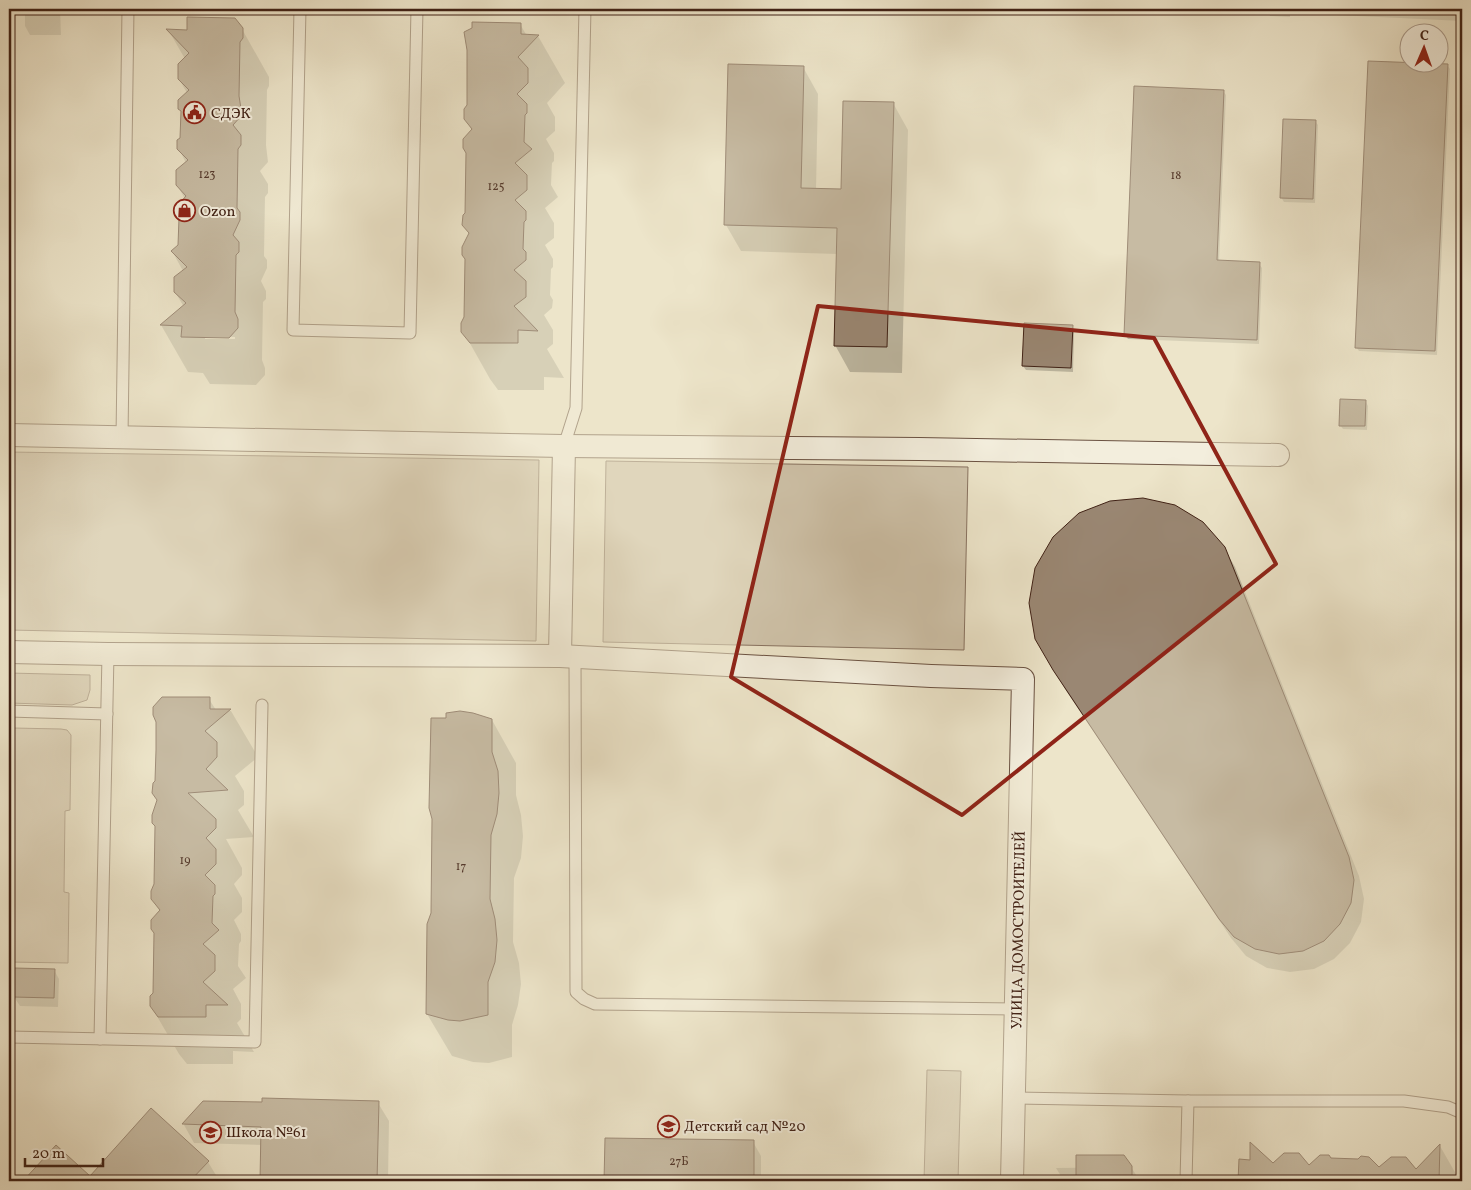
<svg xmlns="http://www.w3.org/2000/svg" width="1471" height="1190" font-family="Vollkorn,serif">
	<rect width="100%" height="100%" fill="#ede5ca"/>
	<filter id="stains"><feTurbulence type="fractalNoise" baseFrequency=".004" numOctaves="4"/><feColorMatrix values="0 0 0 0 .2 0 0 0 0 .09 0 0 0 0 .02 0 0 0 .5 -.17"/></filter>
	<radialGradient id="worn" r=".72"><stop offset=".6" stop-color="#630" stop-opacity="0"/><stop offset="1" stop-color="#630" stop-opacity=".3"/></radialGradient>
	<!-- green -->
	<g fill="#d0c4ab" stroke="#887260">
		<polygon points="9,452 539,460 536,641 9,630"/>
		<polygon points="606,461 968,467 964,650 603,642"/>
		<polygon points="9,673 90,675 90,690 87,700 72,705 9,703"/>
		<polygon points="13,728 61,729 67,730 71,735 70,810 65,811 64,892 69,893 68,963 9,962 9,730"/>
		<polygon points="927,1070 961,1071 958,1181 924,1181"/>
	</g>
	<!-- shadow -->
	<g fill="#0003" fill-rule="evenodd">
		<polygon points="25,9 60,9 61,35 30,35 25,26"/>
		<polygon points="501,9 548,9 548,11 501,10"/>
		<polygon points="1268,9 1290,9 1290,17 1270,16"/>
		<polygon points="1332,9 1462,9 1462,21 1336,15"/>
		<polygon points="520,24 527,36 538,36 565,83 547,103 555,117 555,131 546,139 554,153 554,161 552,163 551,185 558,197 545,208 554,223 554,238 545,245 553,259 553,267 551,269 550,295 553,300 552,308 544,315 553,330 553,344 547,349 564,378 544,377 544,390 498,390 490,379 463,331 465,317 466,260 469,234 464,224 466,213 472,131 465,118"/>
		<path d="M 242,29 L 269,77 L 269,86 L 267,90 L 266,145 L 268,162 L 260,171 L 268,184 L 268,193 L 265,197 L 264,256 L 267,260 L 267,268 L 261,281 L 266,291 L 266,299 L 263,302 L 262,360 L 265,368 L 265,375 L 256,385 L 210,384 L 203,373 L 188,372 L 161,325 L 184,307 L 175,292 L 183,271 L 172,251 L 179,246 L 185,199 L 177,185 L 186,163 L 179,149 L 181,139 L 182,113 L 179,108 L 187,93 L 179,79 L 185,59 L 169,31 ZM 205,336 L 235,337 L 235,339 L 205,339 Z"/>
		<polygon points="1447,65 1450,69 1437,355 1359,351 1356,347"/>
		<polygon points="803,67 818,94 816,190 842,190 893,103 908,130 902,373 850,372 835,345 837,254 741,251 726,225"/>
		<polygon points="1223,91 1226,95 1219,262 1259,264 1262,268 1259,344 1128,339 1125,335"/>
		<polygon points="1315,121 1318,125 1315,203 1284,202 1281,197"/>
		<polygon points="1025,324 1072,326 1074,330 1073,372 1026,370 1023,366"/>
		<polygon points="1366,402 1368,406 1367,430 1343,429 1340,425"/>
		<polygon points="1224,548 1235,567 1359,876 1364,899 1361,922 1350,943 1334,959 1314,969 1290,972 1267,968 1246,956 1231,938 1065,689 1036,638"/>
		<polygon points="209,699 216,710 231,711 258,757 235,776 244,791 244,805 238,810 254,837 226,839 242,868 242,875 234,884 242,898 242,912 234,920 241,934 241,941 239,944 238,966 246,978 233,989 241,1004 241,1019 237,1023 254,1052 233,1051 233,1064 187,1064 179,1054 151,1006 154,993 155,934 160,912 152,899 155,885 156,828 153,823"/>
		<polygon points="492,720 516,763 516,795 521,815 523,836 521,858 514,878 513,942 519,963 521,984 518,1005 512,1025 512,1057 489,1063 473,1062 452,1056 427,1014"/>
		<polygon points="54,970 59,979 58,1007 20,1006 14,997"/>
		<polygon points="204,1102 378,1103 389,1121 388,1181 261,1181 262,1145 194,1143 184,1125"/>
		<polygon points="607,1139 753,1142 761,1156 761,1181 606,1181"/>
		<polygon points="1440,1146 1460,1181 1239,1181 1240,1161 1273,1165 1309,1167 1331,1159 1379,1169 1416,1171"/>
		<polygon points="56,1147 90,1178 208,1162 219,1180 25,1181"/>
		<polygon points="1131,1167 1140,1181 1064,1181 1056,1168"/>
	</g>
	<!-- building -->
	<g fill="#9a8773" stroke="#402115">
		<polygon points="187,17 235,18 243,28 243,38 240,42 239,96 242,115 233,125 241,135 241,145 238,149 237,208 240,212 240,220 233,235 239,242 239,252 236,255 235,312 238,319 238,328 229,338 181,337 182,326 160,325 186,303 174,292 174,277 187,267 171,251 178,245 179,218 176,215 176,207 186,196 176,185 176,170 188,160 177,149 177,140 180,138 181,111 178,109 178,100 189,90 178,79 178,64 189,53 166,29 187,30"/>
		<polygon points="472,22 521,23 521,34 539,35 518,57 528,68 528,83 517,94 527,104 527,113 525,115 524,142 532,149 515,163 527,175 527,190 515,200 526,211 526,220 524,222 523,249 526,252 526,260 514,270 526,281 526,297 514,306 538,331 518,330 518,343 470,343 461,332 461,323 464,317 465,259 462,255 462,247 469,233 462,225 463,215 465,213 466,153 463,148 463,139 472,129 464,119 464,109 467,105 467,50 464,32 472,28"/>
		<polygon points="1368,61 1448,64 1435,351 1355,348"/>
		<polygon points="728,64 804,66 801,188 841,189 843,101 894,102 887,347 834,346 837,228 724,225"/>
		<polygon points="1134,86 1224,90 1217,260 1260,262 1257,340 1124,335"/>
		<polygon points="1283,119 1316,120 1313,199 1280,198"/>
		<polygon points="1024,323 1073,325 1071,368 1022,366"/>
		<polygon points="1340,399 1366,400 1365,426 1339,426"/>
		<polygon points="1143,498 1175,505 1203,522 1225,547 1349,857 1354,880 1351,903 1340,924 1324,941 1303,951 1279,954 1255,949 1234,937 1219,919 1053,670 1035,639 1029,603 1035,568 1053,537 1079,513 1110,501"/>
		<polygon points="162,697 210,697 210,709 231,709 205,731 217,742 217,757 206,769 228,790 188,793 216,819 216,828 206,838 216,849 216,864 205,875 215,885 215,894 213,896 212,923 219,930 203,944 215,955 215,971 203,982 228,1005 206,1005 206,1017 158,1017 150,1006 150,996 153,993 154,933 151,929 151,920 160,910 151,899 151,891 154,884 155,826 152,823 152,815 157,800 152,793 153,783 155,781 156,750 156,722 153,715 153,707"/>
		<polygon points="460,711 473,713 492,719 492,752 498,771 499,793 497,814 491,835 490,899 495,919 497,940 495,962 488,982 488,1015 460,1021 448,1020 426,1014 427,924 431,913 432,819 429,808 431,718 446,718 446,713"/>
		<polygon points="14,968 55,969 54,998 13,997"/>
		<polygon points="262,1098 379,1101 377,1181 260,1181 261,1127 182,1124 203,1101 262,1102"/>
		<polygon points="151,1108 209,1161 190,1181 23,1181 56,1145 90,1176"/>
		<polygon points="605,1138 754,1140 754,1181 604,1181"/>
		<polygon points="1250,1142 1273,1163 1284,1153 1299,1153 1309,1165 1320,1155 1329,1155 1331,1158 1358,1159 1361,1156 1369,1157 1379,1167 1391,1157 1406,1157 1416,1169 1440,1144 1439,1181 1238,1181 1239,1159 1250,1160"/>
		<polygon points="1076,1155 1124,1155 1132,1166 1132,1181 1076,1181"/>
	</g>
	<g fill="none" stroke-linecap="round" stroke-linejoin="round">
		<defs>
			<g id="service">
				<polyline points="300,9 293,330 410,333 417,9"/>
				<polyline points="122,437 128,9"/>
				<polyline points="564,446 576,408 585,9"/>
				<polyline points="575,657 576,992 584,999 595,1004 1016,1009"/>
				<polyline points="9,711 107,714"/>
				<polyline points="9,1037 255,1042 262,705"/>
				<polyline points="100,1039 108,654"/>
				<polyline points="1014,1098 1188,1101 1186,1181"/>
				<polyline points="1188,1101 1404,1101 1448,1107 1462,1113"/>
			</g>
			<g id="minor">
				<polyline points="9,435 564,446 919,449 1278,455"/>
				<polyline points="9,652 108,654 560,656 931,676 1023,679 1012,1181"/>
				<polyline points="560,656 564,446"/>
			</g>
		</defs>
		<!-- service casing -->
		<use href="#service" stroke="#6b5242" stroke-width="13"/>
		<!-- minor casing -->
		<use href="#minor" stroke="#6b5242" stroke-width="24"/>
		<!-- service -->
		<use href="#service" stroke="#f3eedd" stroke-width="11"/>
		<!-- minor -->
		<use href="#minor" stroke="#f3eedd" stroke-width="22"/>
	</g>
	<!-- marked area -->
	<path d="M0 0H1471V1190H0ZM 818,306 L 1154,338 L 1276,564 L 962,815 L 731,677 Z" fill="#ede5ca" fill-opacity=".55" fill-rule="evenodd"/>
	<path fill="none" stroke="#8f2418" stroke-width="4" stroke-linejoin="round" d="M 818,306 L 1154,338 L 1276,564 L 962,815 L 731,677 Z"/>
	<!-- icons -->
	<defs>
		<symbol id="civic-ring" viewBox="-11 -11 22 22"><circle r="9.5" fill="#f3eedd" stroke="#8f2418" stroke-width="1.5"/><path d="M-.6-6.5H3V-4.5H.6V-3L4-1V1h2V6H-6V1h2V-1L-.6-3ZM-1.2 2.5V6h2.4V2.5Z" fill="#8f2418"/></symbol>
		<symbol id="shop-ring" viewBox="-11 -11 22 22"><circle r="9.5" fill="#f3eedd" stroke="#8f2418" stroke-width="1.5"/><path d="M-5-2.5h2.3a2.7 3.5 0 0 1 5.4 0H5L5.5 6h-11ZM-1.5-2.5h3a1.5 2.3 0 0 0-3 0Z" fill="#8f2418"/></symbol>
		<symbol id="school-ring" viewBox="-11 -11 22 22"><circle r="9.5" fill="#f3eedd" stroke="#8f2418" stroke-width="1.5"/><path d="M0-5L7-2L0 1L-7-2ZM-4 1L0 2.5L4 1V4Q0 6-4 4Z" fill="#8f2418"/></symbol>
	</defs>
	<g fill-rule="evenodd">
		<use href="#civic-ring" x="182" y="100" width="25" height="25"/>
		<use href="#shop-ring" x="172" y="198" width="25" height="25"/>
		<use href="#school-ring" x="656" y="1114" width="25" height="25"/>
		<use href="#school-ring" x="198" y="1120" width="25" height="25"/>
	</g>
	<g text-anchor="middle" stroke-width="4" stroke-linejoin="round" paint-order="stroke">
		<!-- number labels -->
		<g font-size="12" fill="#563a2c">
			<text x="207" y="178">123</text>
			<text x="1176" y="179">18</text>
			<text x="496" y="190">125</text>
			<text x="185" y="864">19</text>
			<text x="461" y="870">17</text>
			<text x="679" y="1165">27Б</text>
		</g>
		<!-- poi labels -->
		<g font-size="15" fill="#402115" stroke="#f3eedd" text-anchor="start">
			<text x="211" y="118">СДЭК</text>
			<text x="200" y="216">Ozon</text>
			<text x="684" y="1131">Детский сад №20</text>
			<text x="226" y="1137">Школа №61</text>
		</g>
		<!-- street labels -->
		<g font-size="15" fill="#402115" stroke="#f3eedd">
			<text transform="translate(1018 930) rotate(-89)" y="5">УЛИЦА ДОМОСТРОИТЕЛЕЙ</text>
		</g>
	</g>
	<!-- margin -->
	<rect width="1471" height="1190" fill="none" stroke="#ede5ca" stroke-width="30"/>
	<rect x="10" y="10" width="1451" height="1170" fill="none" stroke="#402115" stroke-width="2.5"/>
	<rect x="15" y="15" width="1441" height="1160" fill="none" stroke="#402115"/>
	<!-- north arrow -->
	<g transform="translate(1424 48) rotate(2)"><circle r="24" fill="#f3eedd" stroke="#ab9c8d"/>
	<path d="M0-4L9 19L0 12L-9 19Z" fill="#8f2418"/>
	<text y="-8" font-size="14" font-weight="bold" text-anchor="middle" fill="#402115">С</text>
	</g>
	<!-- scale -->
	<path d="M25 1158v8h78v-8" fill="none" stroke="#402115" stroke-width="2.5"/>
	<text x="32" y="1158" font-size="15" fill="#402115" stroke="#f3eedd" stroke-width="4" paint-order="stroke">20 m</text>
	<rect width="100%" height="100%" filter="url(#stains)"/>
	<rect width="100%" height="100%" fill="url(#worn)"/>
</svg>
